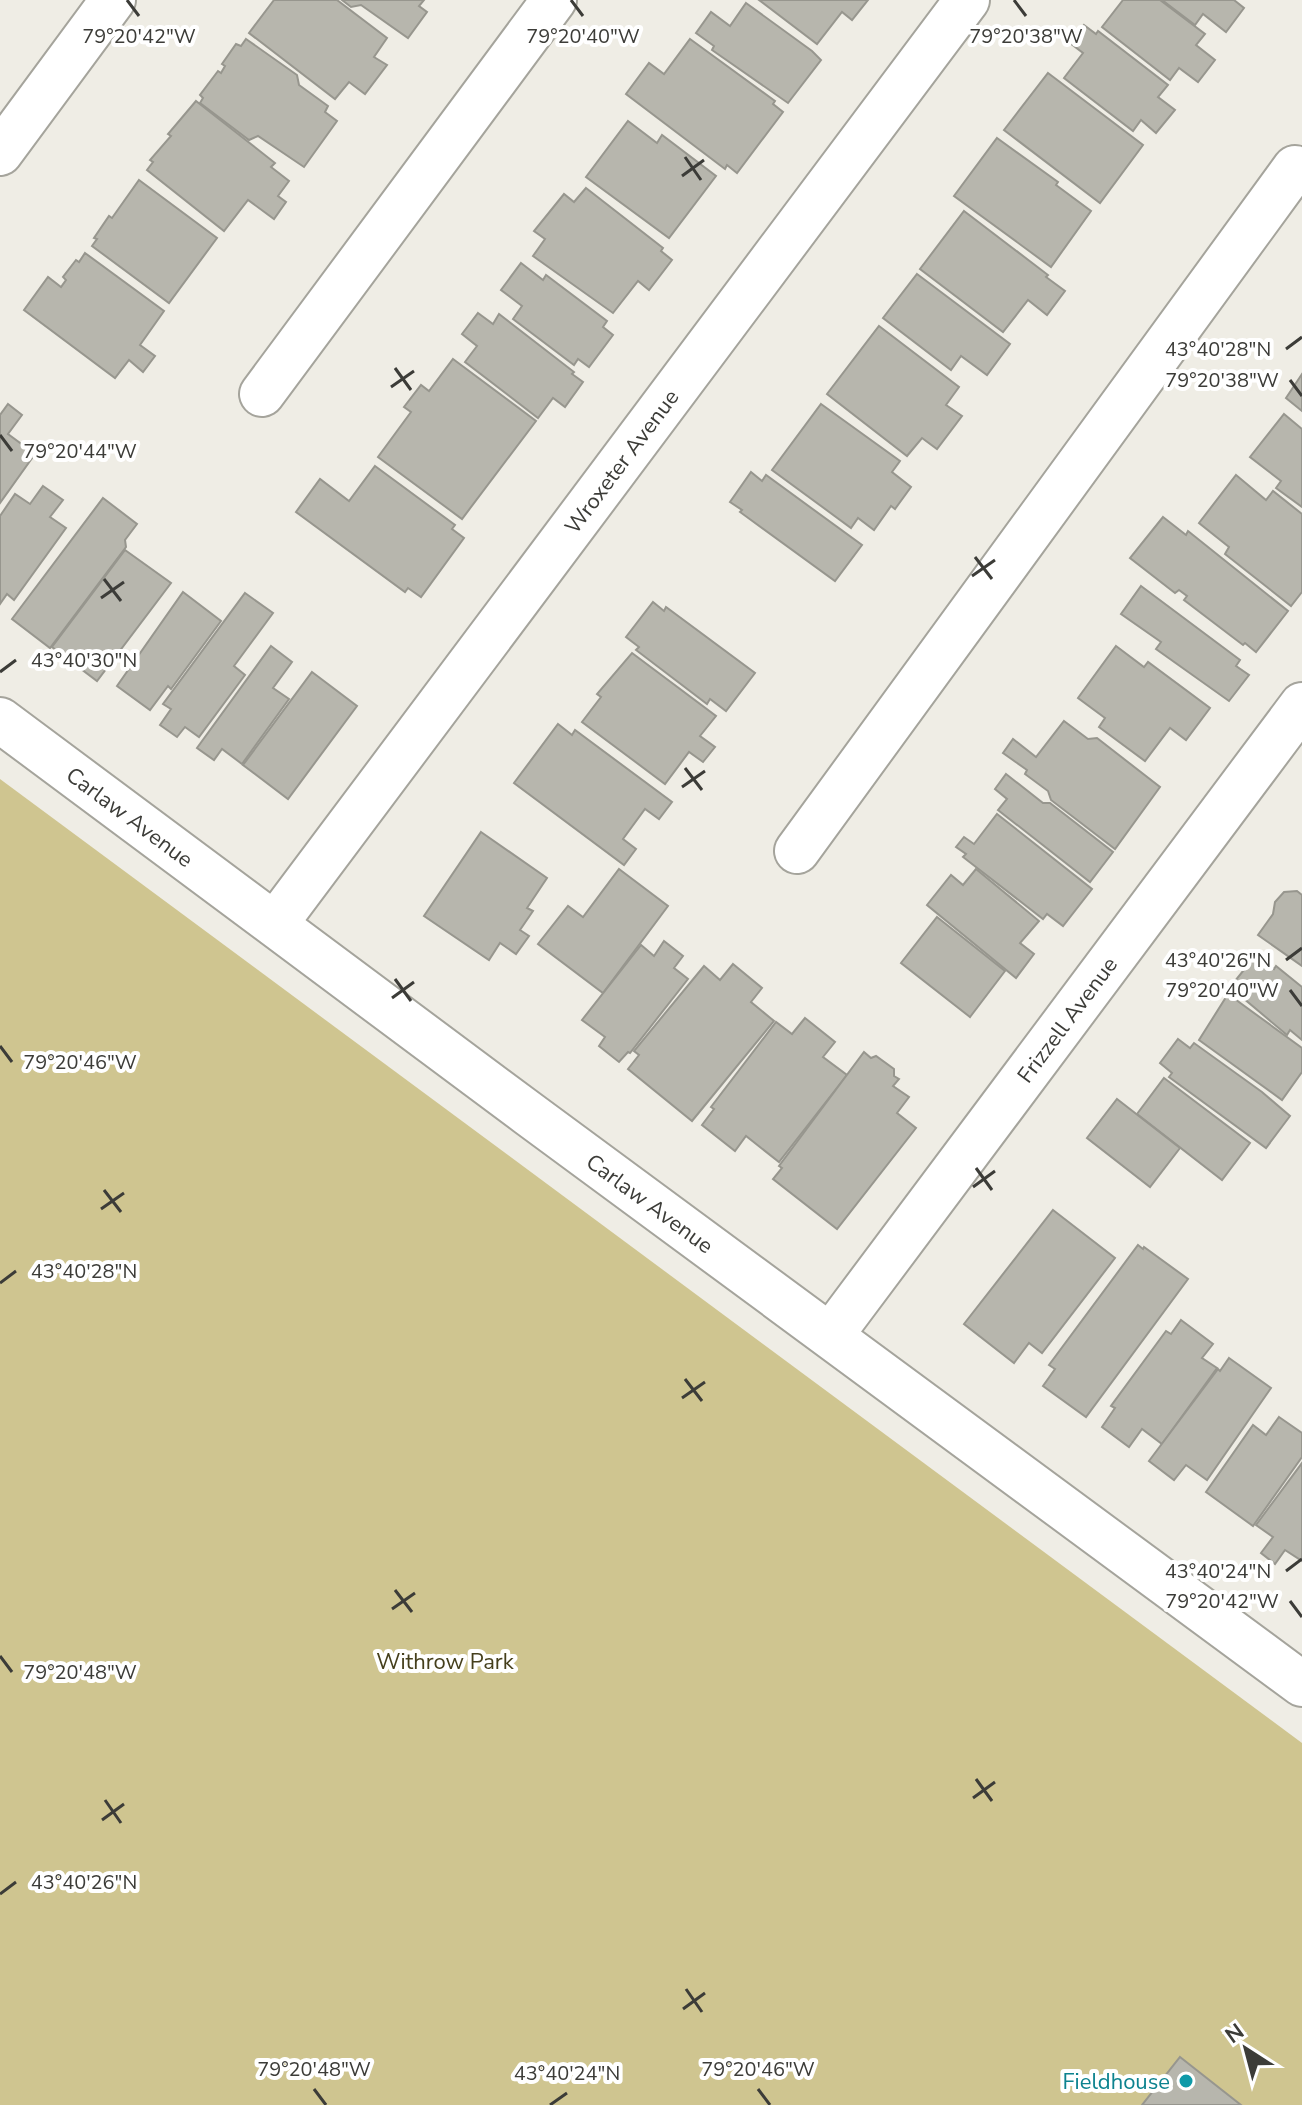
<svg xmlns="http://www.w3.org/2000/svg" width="1302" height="2105" font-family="'Nunito Sans',sans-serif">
	<rect width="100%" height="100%" fill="#efede5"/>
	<!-- park -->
	<polygon fill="#cfc590" points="0,779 1302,1743 1302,2105 0,2105"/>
	<!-- building -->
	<g fill="#b7b6ad" stroke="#97968e" stroke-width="2">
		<polygon points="274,0 337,0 387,38 374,57 387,65 365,94 349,82 335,99 249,33"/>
		<polygon points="342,0 424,0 419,6 427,12 408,38 361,5 351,7"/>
		<polygon points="759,0 868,0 852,20 842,12 817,44"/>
		<polygon points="1123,0 1160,0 1205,34 1196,45 1215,60 1198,82 1179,68 1170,80 1102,27"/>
		<polygon points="1162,0 1234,0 1244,8 1226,32 1203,14 1195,25"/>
		<polygon points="746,3 812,51 821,60 788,103 712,50 714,46 696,33 711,12 730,26"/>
		<polygon points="1084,25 1096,34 1098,31 1168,85 1158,97 1175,110 1156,133 1141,120 1133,131 1064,78 1083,53 1070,43"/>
		<polygon points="246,39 297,75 299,85 328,106 325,112 337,121 304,167 258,136 249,140 200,103 203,98 200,95 218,71 221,73 225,66 222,64 236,44 241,46"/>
		<polygon points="690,39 775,101 773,104 783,112 737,173 727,165 725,169 626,94 649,63 664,74"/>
		<polygon points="1048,73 1143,145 1100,203 1004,130"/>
		<polygon points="196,101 275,163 271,167 289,181 278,196 286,202 274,219 248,200 224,231 147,170 153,162 150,160 171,136 168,134"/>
		<polygon points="628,121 657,143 662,135 716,176 669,238 586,177"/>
		<polygon points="997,138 1058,182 1056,185 1091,211 1051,267 954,196"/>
		<polygon points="139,180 217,238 169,303 92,246 97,239 94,238 109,216 112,218"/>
		<polygon points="586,188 663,248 661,251 672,260 649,290 638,281 613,313 533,256 545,239 534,231 564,194 574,202"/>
		<polygon points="964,211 1048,275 1046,277 1065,291 1047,315 1028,300 1003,332 920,269"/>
		<polygon points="85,253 164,311 140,345 155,356 143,372 129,360 115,378 24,310 48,277 61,287 66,280 63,277 76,260 79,262"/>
		<polygon points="521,263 543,280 546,275 607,321 603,327 613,335 589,367 578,359 574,365 513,319 522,306 501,290"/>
		<polygon points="917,274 1010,344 987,375 961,356 951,370 883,318"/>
		<polygon points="478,313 493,324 499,314 574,372 572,374 583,382 565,407 553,398 538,418 465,362 477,346 462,334"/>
		<polygon points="879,326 959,387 946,405 962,416 937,449 922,438 907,456 827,394"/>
		<polygon points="453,359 536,421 462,519 378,457 411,412 404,407 421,385 429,391"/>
		<polygon points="1302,374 1302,411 1286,398"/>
		<polygon points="8,404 22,415 8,434 35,454 0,503 0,415"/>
		<polygon points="821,404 900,461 892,472 911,487 895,509 891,506 874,530 858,518 851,528 772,470"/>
		<polygon points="1284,414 1302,429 1302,507 1276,488 1281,481 1250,457"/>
		<polygon points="375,466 455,525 452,529 464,538 421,597 408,588 405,592 296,512 320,479 349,501"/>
		<polygon points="751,472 762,481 766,475 862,545 835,581 740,512 742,510 730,502"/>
		<polygon points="1236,475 1266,500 1273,491 1302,514 1302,592 1291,606 1225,554 1229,547 1199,523"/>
		<polygon points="43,486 63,500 50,517 66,528 14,600 7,594 0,604 0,516 15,494 30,504"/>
		<polygon points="103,498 137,524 125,540 126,547 50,648 12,619"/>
		<polygon points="1163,517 1186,535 1188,531 1288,611 1256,652 1245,643 1243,645 1184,600 1187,596 1179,590 1175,593 1130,558"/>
		<polygon points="125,550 171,583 97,681 52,647"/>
		<polygon points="1141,586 1240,660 1236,666 1249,675 1229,701 1156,649 1161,642 1121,614"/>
		<polygon points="183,592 221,621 171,689 168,686 150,710 117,686"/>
		<polygon points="245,593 273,613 234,666 245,675 199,737 185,727 177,737 160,725 171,709 163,704"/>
		<polygon points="653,602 664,611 666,607 755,673 726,711 710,699 707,704 636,650 639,647 626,637"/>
		<polygon points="271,646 292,662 273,688 289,699 242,764 222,749 214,760 197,748"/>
		<polygon points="1116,646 1144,667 1148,662 1210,708 1186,740 1170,728 1145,761 1099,727 1105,718 1078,698"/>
		<polygon points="632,653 716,716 700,736 715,747 703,762 689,752 665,784 582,722 601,697 597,694"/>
		<polygon points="312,672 357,706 288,799 243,765"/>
		<polygon points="1064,721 1088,739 1097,738 1160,787 1115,849 1051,800 1048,791 1025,774 1027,770 1003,753 1013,739 1036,757"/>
		<polygon points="558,724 572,735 575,730 672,802 659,819 645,809 623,839 636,849 624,865 514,783"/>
		<polygon points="1006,774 1043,803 1050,803 1113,852 1090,882 998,810 1007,799 995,789"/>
		<polygon points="997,814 1092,889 1063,926 1047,914 1043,919 963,857 966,854 956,847 964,837 974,844"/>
		<polygon points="481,832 547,878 527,908 533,911 520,930 529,936 516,954 500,943 489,960 424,916"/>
		<polygon points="619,869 668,906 603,993 538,944 568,906 583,917"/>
		<polygon points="976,869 1039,921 1020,943 1034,954 1016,978 927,905 951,875 963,885"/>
		<polygon points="1297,891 1302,895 1302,966 1258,935 1273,914 1275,902 1284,892"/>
		<polygon points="937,917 1005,971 970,1017 901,963"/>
		<polygon points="664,941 683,956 674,968 688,979 630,1053 628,1052 619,1062 599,1046 605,1037 582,1020 641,945 654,956"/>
		<polygon points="1256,955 1274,969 1276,966 1302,987 1302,1040 1290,1030 1287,1035 1230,987"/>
		<polygon points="733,964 762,988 751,1002 774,1021 692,1121 628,1069 639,1055 634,1051 704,966 720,980"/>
		<polygon points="1228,994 1302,1048 1302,1072 1282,1100 1199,1040"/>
		<polygon points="805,1018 835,1042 823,1057 847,1075 779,1162 746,1136 735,1151 702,1125 714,1109 711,1107 776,1022 792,1034"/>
		<polygon points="1178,1039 1190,1048 1194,1043 1262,1092 1290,1116 1266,1148 1169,1077 1172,1073 1160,1063"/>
		<polygon points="864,1052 871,1058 876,1056 894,1069 894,1076 899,1079 893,1086 909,1097 897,1113 916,1128 837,1229 773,1179 782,1168 779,1166"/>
		<polygon points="1164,1078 1250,1143 1222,1180 1137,1114"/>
		<polygon points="1117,1099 1180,1148 1150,1187 1087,1138"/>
		<polygon points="1053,1210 1115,1258 1042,1353 1029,1343 1014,1363 964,1324"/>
		<polygon points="1138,1245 1143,1249 1144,1247 1188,1279 1086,1417 1043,1386 1055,1369 1049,1365"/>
		<polygon points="1181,1320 1213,1344 1202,1358 1217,1368 1162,1444 1142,1429 1129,1447 1102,1427 1115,1408 1111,1406 1166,1331 1171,1334"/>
		<polygon points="1229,1358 1271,1388 1207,1480 1186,1465 1174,1480 1149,1461 1218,1369 1220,1371"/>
		<polygon points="1279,1417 1302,1433 1302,1457 1253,1526 1206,1492 1253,1425 1266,1435"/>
		<polygon points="1302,1463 1302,1561 1285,1550 1275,1564 1261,1553 1273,1537 1256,1525"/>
		<polygon points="1180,2057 1241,2105 1142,2105"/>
	</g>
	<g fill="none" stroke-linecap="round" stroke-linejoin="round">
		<defs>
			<g id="minor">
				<polyline points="0,153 113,0"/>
				<polyline points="262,394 554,0"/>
				<path id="s1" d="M 0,720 L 529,1114 L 1302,1684"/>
				<polyline points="797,851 1295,168 1302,174"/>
				<path id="s2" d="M 275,924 L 967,0"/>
				<path id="s3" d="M 831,1335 L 1302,705"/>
			</g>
		</defs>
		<!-- minor casing -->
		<use href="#minor" stroke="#a5a49c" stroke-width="48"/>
		<!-- minor -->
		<use href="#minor" stroke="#fff" stroke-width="44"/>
	</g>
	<!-- ticks -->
	<path fill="none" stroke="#3c3c38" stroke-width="3" d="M 127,0 L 139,16M 571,0 L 583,16M 1014,0 L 1026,16M 685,157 L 701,180M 682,176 L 704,160M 1286,349 L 1302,337M 395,368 L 411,390M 1290,380 L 1302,396M 391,387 L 414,371M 0,435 L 12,451M 975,557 L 992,579M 972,576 L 995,560M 104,579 L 121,601M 101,598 L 124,582M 0,672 L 16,660M 685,768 L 702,790M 682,787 L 705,771M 1286,960 L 1302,948M 395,979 L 411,1001M 1290,990 L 1302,1006M 392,998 L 414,982M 0,1046 L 12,1062M 976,1168 L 992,1190M 973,1187 L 995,1171M 104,1190 L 121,1212M 101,1209 L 124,1193M 0,1283 L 16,1271M 685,1379 L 702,1401M 682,1398 L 705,1382M 1286,1571 L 1302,1559M 395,1590 L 412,1612M 1290,1601 L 1302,1617M 392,1609 L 415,1593M 0,1656 L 12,1672M 976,1779 L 992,1801M 973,1798 L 995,1782M 105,1800 L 121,1823M 102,1820 L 124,1804M 0,1894 L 16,1882M 686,1989 L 702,2012M 683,2009 L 705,1993M 314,2089 L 326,2105M 758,2089 L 770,2105M 550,2105 L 567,2093"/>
	<!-- markers -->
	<circle fill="#0f9aa8" stroke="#fff" stroke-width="3" cx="1186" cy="2081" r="8"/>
	<g text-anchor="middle" stroke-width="8" stroke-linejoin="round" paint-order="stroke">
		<!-- street labels -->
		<g font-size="22" fill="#3c3c38" stroke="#fff">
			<text dy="8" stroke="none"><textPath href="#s2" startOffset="578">Wroxeter Avenue</textPath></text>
			<text dy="8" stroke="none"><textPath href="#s1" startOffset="162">Carlaw Avenue</textPath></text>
			<text dy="8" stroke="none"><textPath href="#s3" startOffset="394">Frizzell Avenue</textPath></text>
			<text dy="8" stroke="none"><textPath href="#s1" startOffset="810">Carlaw Avenue</textPath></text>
		</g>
		<!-- park labels -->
		<g font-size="22" fill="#453f1c" stroke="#fff">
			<text x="445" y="1669">Withrow Park</text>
		</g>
		<!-- culture labels -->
		<g font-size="22" fill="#0d838f" stroke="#fff" text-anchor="end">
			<text x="1170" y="2089">Fieldhouse</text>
		</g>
	</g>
	<g font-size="20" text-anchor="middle" fill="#3c3c38" stroke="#fff" stroke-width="8" stroke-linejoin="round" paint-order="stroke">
		<text x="139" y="43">79°20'42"W</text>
		<text x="583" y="43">79°20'40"W</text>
		<text x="1026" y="43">79°20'38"W</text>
		<text x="1218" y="356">43°40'28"N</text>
		<text x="1222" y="387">79°20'38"W</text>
		<text x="80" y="458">79°20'44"W</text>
		<text x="84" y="667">43°40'30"N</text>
		<text x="1218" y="967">43°40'26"N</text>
		<text x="1222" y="997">79°20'40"W</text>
		<text x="80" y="1069">79°20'46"W</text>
		<text x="84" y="1278">43°40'28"N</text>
		<text x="1218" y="1578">43°40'24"N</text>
		<text x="1222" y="1608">79°20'42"W</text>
		<text x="80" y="1679">79°20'48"W</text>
		<text x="84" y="1889">43°40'26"N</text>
		<text x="314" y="2076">79°20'48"W</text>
		<text x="758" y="2076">79°20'46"W</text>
		<text x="567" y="2080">43°40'24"N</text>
	</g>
	<!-- north arrow -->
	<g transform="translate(1246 2049) rotate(324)" stroke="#ffffff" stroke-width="6" paint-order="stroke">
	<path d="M0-6L14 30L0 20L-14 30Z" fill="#3c3c38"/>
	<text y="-12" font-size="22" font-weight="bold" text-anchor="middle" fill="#3c3c38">N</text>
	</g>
</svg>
